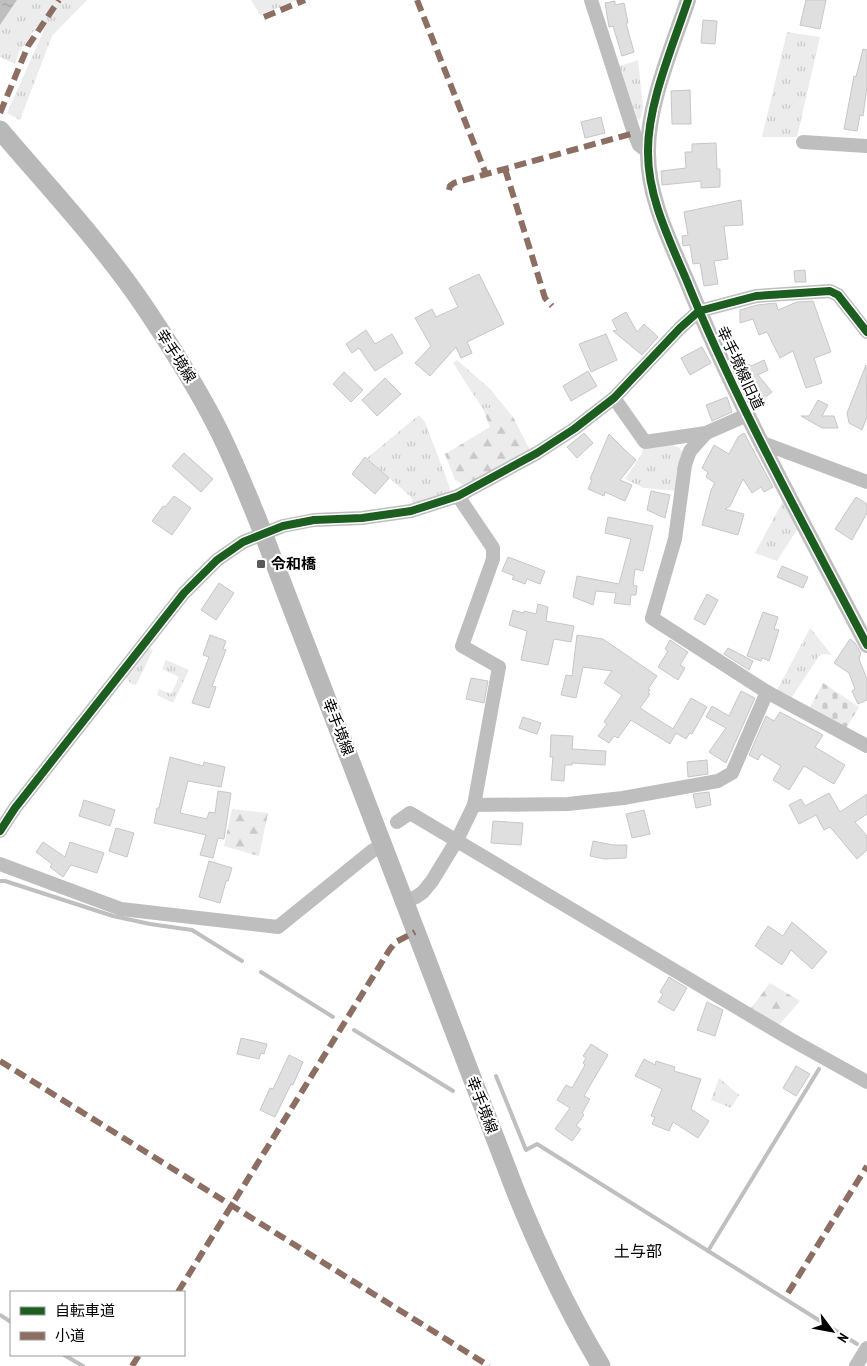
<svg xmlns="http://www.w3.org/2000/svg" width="867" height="1366" font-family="'PT Sans Narrow','Noto Sans JP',sans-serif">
	<defs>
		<pattern id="grass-tufts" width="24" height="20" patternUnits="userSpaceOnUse" patternTransform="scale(1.25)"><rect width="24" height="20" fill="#ececec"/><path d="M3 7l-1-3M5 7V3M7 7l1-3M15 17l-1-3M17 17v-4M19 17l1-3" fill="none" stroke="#c9c9c9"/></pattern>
		<pattern id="forest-firs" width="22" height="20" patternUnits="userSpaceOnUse" patternTransform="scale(1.25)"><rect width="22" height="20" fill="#ececec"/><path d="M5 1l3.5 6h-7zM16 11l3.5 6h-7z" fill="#c9c9c9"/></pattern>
		<pattern id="cemetery-stones" width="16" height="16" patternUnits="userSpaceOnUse" patternTransform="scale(1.25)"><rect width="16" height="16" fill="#ececec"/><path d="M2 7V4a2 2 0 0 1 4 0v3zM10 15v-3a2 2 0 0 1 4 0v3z" fill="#c9c9c9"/></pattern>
		<pattern id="water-ripples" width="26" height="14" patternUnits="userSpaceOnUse" patternTransform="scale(1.25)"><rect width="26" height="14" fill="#bfbfbf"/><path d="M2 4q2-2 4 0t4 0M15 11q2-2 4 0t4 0" fill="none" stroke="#a2a2a2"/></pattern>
	</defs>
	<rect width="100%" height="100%" fill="#fff"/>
	<!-- grass -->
	<g fill="url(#grass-tufts)">
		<polygon points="17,0 87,0 52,36 20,120 7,113 44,30 37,26 19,52 15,64 0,57 0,25"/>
		<polygon points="251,0 297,0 260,15"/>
		<polygon points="787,32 820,37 797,137 762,137"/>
		<polygon points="638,60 643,107 640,120 637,119 620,66"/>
		<polygon points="457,360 490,389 513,417 491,408 483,409 453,363"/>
		<polygon points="419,415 425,422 450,488 449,493 413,504 411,497 367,458"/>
		<polygon points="665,442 680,448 683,454 677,491 644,488 625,479 642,454 643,448"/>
		<polygon points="784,499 798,528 777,561 755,553"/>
		<polygon points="810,628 832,655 823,654 819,656 790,700 776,692"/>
		<polygon points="149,648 153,650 136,685 131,684 126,677"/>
		<polygon points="166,660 189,670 173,703 157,695 159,689 171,694 179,677 162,669"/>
		<polygon points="719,1078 739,1095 731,1108 711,1100"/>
	</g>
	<!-- forest -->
	<g fill="url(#forest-firs)">
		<polygon points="487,408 491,408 513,417 531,452 467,487 455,480 445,454 490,427 483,409"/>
		<polygon points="232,809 268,813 259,856 224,846"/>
		<polygon points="770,983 800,1001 779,1025 751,1008"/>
	</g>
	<!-- cemetery -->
	<polygon fill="url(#cemetery-stones)" points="823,683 859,707 845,730 809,709"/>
	<!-- water -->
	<polygon fill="url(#water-ripples)" points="0,0 17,0 0,25"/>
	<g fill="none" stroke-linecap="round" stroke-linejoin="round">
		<!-- stream -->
		<g stroke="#bfbfbf" stroke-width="4">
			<polyline points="0,881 5,881 113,916 150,924 192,930 242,961"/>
			<polyline points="261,972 333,1017"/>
			<polyline points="354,1030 453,1091"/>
			<polyline points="496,1076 526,1150 537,1144 857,1344"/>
			<polyline points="708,1251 819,1069"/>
			<polyline points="0,1315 11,1322"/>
			<polyline points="64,1355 83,1366"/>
		</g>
	</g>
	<!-- building -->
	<g fill="#dfdfdf" stroke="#c7c7c7">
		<polygon points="806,0 826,0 820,29 800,25"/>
		<polygon points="615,1 615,5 624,3 628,23 626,23 634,52 622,56 613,26 609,27 605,3"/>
		<polygon points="703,20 717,21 715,44 701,43"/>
		<polygon points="863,49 867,50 867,87 863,116 860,115 857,131 844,129 854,76 856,77"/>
		<polygon points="690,90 691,124 672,124 671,91"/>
		<polygon points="601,117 605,133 585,138 581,122"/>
		<polygon points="716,143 717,169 720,169 720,187 701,188 701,181 662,185 661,171 686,168 685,152 692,152 692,144"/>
		<polygon points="741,200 743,225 724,226 728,259 714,261 718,284 704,286 700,263 693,264 690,245 683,246 682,236 688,235 684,212"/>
		<polygon points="805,270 806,282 795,282 794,271"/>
		<polygon points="479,274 504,324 467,342 472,353 461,358 456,347 430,376 415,363 431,346 415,318 432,309 436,317 458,307 449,288"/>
		<polygon points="813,301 831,352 814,358 822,383 806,388 793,351 780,358 767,332 759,335 753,319 740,323 740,310 757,305 776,303 778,310 797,302"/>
		<polygon points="626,312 637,332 644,324 658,337 642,355 613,331 617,330 612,320"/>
		<polygon points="366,330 375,344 392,334 403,353 375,371 359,348 352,353 346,344"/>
		<polygon points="606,334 617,360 591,372 579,344"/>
		<polygon points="702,347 711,363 690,375 681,358"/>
		<polygon points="764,360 768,370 758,375 772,392 764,398 765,400 756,407 748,394 756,388 746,366 749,364 751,366"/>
		<polygon points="866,365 867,417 862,430 849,423 847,413"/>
		<polygon points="588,371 597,386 571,401 563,386"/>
		<polygon points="344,372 363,390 351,402 333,384"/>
		<polygon points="385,378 401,394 377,416 362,400"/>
		<polygon points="727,397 732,412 712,421 706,405"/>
		<polygon points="818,400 828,405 822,416 834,416 838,428 822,428 801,416 809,416"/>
		<polygon points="584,433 593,443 577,458 567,447"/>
		<polygon points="744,433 773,487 764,492 761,487 752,493 743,479 730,506 725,509 744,514 738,535 702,525 711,490 715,483 706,477 708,472 702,468 714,445 729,454 738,437"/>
		<polygon points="609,434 626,451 636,460 620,480 632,485 625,501 605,492 604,496 588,489 592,480 590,479"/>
		<polygon points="184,453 213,479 201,492 172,466"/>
		<polygon points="365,457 389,478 375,494 352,474"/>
		<polygon points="651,491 670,495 665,518 647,510"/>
		<polygon points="174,496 191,508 172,535 152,521 163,506 165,507"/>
		<polygon points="856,497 867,504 867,513 852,540 835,529"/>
		<polygon points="608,517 653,526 643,571 635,569 633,585 637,586 636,595 631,595 630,605 614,603 616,593 596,591 593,605 573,597 577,576 619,584 631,539 605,533"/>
		<polygon points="508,557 545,571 540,584 527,579 525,584 512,579 514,576 502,571"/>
		<polygon points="782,566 808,577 803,588 777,577"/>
		<polygon points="219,583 234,593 216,620 201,610"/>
		<polygon points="707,594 718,600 705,625 694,619"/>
		<polygon points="538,604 548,607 546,621 574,626 571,642 554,639 548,665 521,660 527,631 509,625 513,610 523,613 524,611 536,614"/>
		<polygon points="763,612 778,617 774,629 779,630 769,661 762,658 761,661 747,656"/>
		<polygon points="210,635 226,641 223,649 226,650 212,686 216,687 209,708 192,703 209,657 203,655"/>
		<polygon points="577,635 603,639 657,676 648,689 650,690 648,693 650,694 640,708 673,729 691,698 707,707 692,734 690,733 686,739 676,733 670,744 631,720 618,738 614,736 609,743 598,736 607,724 604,722 622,695 604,683 612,671 583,667 576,698 561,695 566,675 572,676"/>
		<polygon points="850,639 855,643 861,653 859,659 867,679 867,700 858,704 852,691 855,689 849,673 834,663"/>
		<polygon points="670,640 688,652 680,665 685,668 678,680 658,667 668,651 665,649"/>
		<polygon points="728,648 753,661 749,670 724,654"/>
		<polygon points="471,678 488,681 484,703 466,699"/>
		<polygon points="741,691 755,698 726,763 709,752 726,728 706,717 712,706 729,716"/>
		<polygon points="780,712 823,735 815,747 845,765 834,784 804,766 789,790 773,780 781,766 761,754 758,760 749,755 766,716 774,721"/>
		<polygon points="523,717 541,723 537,734 519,728"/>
		<polygon points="551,735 573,736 572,749 606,751 605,765 572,763 572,765 565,765 564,781 551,780 553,757 550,757"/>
		<polygon points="170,757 203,766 204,762 225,767 221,787 188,781 180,813 207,819 209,812 215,813 218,791 231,793 224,839 218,838 213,858 200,855 206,835 154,823 157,808 159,808"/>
		<polygon points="707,760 708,774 688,777 687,762"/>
		<polygon points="709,792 711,805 696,808 693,794"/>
		<polygon points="829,793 840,812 867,794 867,814 855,822 867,836 867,850 857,859 830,827 824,830 816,815 799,824 789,805 801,799 805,806"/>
		<polygon points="84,800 115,810 110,826 79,816"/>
		<polygon points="644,810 650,834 632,838 626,814"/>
		<polygon points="493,821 523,823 521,845 491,843"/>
		<polygon points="116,828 134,833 127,857 109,851"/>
		<polygon points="593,841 613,845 627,845 626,858 604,859 590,856"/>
		<polygon points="43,842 65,857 70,842 104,853 97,873 71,865 63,877 50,867 52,864 36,852"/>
		<polygon points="209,861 232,868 228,881 226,881 220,903 199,897"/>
		<polygon points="792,922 827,952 812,969 791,950 782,965 755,946 768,926 783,936"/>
		<polygon points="669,977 687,988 674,1011 658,1002 663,994 660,992"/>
		<polygon points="707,1002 723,1010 715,1036 697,1030"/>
		<polygon points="241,1038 267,1044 264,1054 261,1053 259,1059 237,1054"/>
		<polygon points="591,1044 608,1055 584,1096 590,1099 582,1113 584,1115 576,1126 581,1129 572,1141 555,1129 570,1108 557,1100 566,1085 572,1088 585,1065 583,1063 586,1058 583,1056"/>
		<polygon points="289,1055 303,1062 293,1085 291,1084 275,1117 260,1110 270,1088 273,1089"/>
		<polygon points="644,1059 655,1065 656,1061 675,1067 674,1071 701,1079 691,1109 709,1121 698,1138 673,1122 669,1131 652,1124 655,1117 651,1116 662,1089 635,1076"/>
		<polygon points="796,1066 810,1074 796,1096 783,1088"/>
	</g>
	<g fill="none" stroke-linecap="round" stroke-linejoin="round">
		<!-- minor -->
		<g stroke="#bebebe" stroke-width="14">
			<polyline points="591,0 634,133 639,145 648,152"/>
			<polyline points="803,142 867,146"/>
			<polyline points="614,398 645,442 706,433 747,415"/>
			<polyline points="706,433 690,451 685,465 675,539 652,618 767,692 867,746"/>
			<polyline points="760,442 867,482"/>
			<polyline points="458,496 493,548 493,559 462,646 499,667 474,805"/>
			<polyline points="397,822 410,813 790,1039 867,1082"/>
			<polyline points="0,831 15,808 184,593 217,560 243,542 283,526 314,520 362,518 411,511 458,496 537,453 574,429 614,398 680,328 699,311 756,296 830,291 838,295 867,332"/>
			<polyline points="0,864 121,909 278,927 372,851 383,845"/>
			<polyline points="404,902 416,897 423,892 432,881 457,840 474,805 568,804 623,798 718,781 732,773 767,692"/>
			<polyline points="856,1366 867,1348"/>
		</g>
		<!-- tertiary -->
		<path stroke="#bebebe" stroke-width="16" d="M 688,0 C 673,46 647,105 648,153 C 648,197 669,239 686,279 C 737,405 804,524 867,645"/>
		<!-- secondary -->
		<path stroke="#b8b8b8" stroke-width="19" d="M 0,130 C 50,189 105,247 148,312 C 172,348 196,386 216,425 C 234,460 248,496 263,533 L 517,1195 C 541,1254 568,1311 601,1366"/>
		<!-- quiet -->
		<g stroke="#8d6e63" stroke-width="6" stroke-dasharray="12 6" stroke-linecap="butt">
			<polyline points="417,0 486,174"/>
			<polyline points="264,17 305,0"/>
			<polyline points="0,113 28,46 59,0"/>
			<polyline points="505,169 545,298 552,306"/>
			<polyline points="449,190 450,186 454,183 634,133"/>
			<polyline points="0,1061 489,1366"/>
			<polyline points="178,1292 390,949 396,942 415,932"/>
			<polyline points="788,1293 867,1166"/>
			<polyline points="132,1366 139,1355"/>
		</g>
		<defs>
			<g id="cycleway">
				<path d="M 688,0 C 673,46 647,105 648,153 C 648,197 669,239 686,279 C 737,405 804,524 867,645"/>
				<polyline points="0,831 15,808 184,593 217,560 243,542 283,526 314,520 362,518 411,511 458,496 537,453 574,429 614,398 680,328 699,311 756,296 830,291 838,295 867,332"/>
			</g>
		</defs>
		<!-- cycleway casing -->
		<use href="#cycleway" stroke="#fff" stroke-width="11"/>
		<!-- cycleway -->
		<use href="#cycleway" stroke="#1b5e20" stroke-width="8"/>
	</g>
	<!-- markers -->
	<rect fill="#595959" stroke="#fff" stroke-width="2" x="256" y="559" width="10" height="10" rx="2.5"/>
	<g text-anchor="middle" stroke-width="4.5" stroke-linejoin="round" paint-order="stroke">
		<!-- street labels -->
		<g font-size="15" fill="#000" stroke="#fff">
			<text transform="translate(176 356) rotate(58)" y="5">幸手境線</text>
			<text transform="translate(740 368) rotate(65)" y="5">幸手境線旧道</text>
			<text transform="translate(338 727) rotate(69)" y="5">幸手境線</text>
			<text transform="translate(482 1105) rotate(69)" y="5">幸手境線</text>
		</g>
		<!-- poi labels -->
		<g font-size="15" font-weight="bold" fill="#000" stroke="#fff" text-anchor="start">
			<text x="271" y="569">令和橋</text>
		</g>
		<!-- neighbourhood labels -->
		<g font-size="16" fill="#000" stroke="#fff">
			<text x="638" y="1257">土与部</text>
		</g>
	</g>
	<!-- legend -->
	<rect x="10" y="1291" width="175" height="65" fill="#ffffff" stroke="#999999"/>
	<rect x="20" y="1307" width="25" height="8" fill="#1b5e20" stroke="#999999"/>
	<text x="55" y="1316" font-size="15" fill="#000000">自転車道</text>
	<rect x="20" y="1332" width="25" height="8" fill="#8d6e63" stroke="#999999"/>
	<text x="55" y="1341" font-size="15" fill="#000000">小道</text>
	<!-- north arrow -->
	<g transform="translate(832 1331) rotate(122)" stroke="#ffffff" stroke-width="4" paint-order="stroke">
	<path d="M0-4L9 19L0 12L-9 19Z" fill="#000000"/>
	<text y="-8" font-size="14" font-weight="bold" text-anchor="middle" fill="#000000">N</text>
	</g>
</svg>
